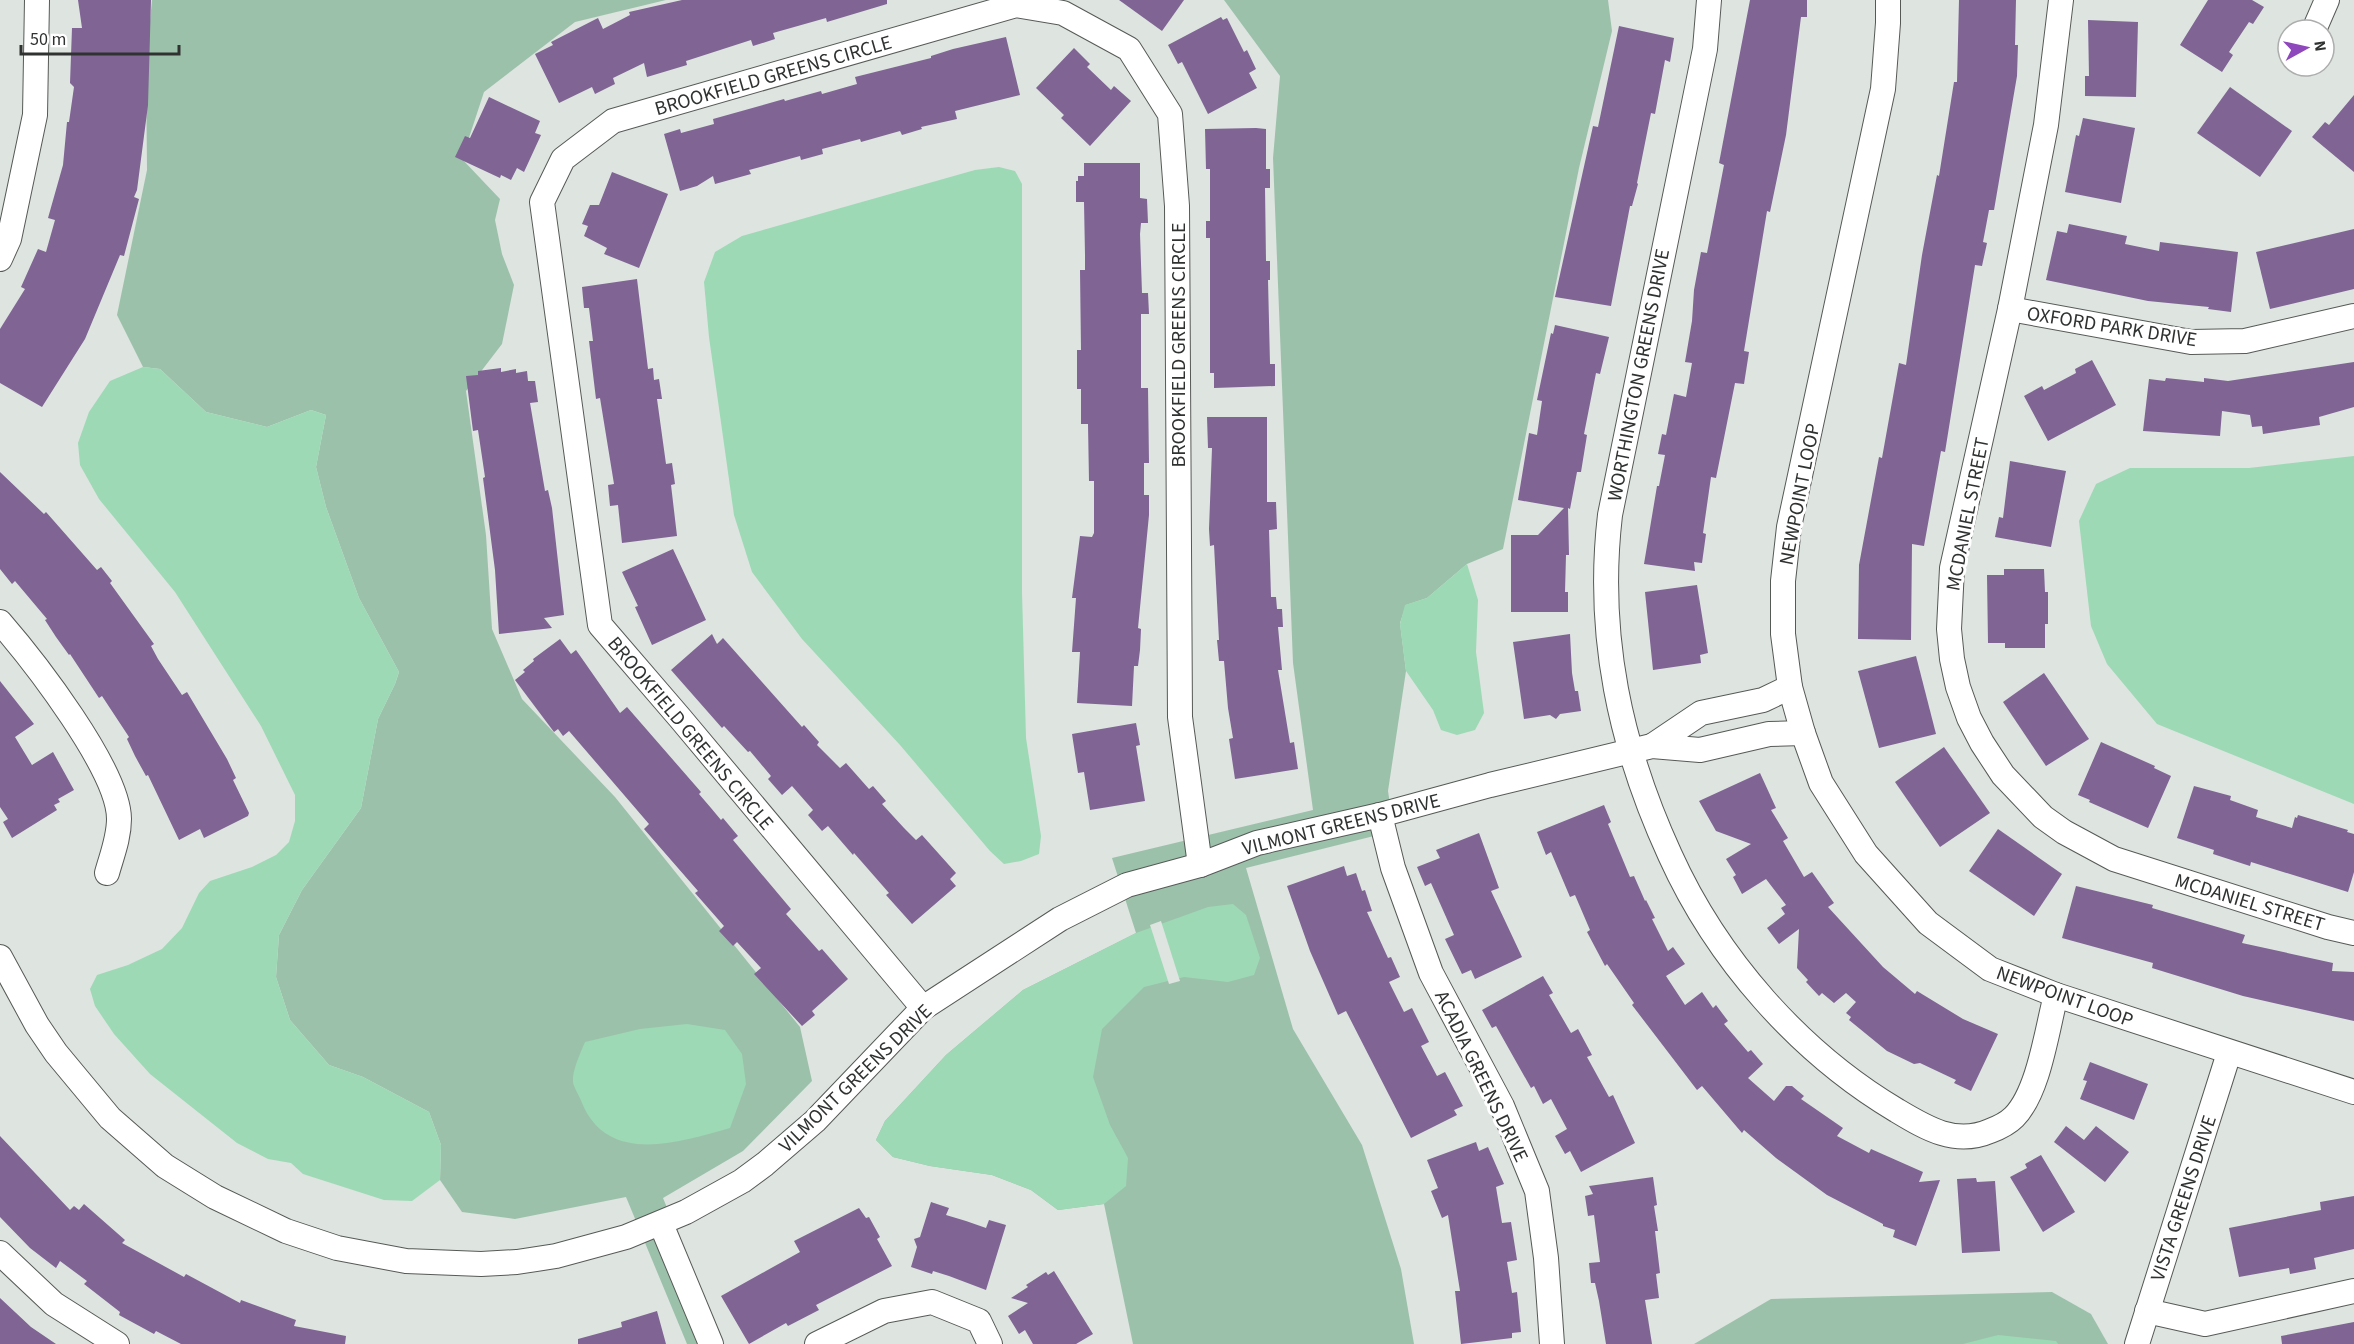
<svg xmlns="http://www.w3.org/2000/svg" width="2354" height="1344" font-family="'Source Sans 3',sans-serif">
	<rect width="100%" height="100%" fill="#dee4e0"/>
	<!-- green -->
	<g fill="#9cc1aa">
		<polygon points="152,0 666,0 575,22 484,92 462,159 500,199 495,220 502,254 514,285 502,344 466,391 486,535 492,629 522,699 615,797 800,1027 812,1081 743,1151 663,1198 724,1344 687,1344 626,1197 515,1219 462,1212 440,1180 441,1145 429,1112 363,1077 329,1065 290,1020 276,977 279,935 302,890 361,808 378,719 395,684 399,672 359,598 326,507 316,467 326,415 311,410 267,427 206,412 160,369 143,367 117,315 147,170 146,63"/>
		<polygon points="1224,0 1608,0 1612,31 1579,168 1503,549 1467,564 1427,598 1406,605 1400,623 1406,671 1388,791 1394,831 1246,868 1293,1029 1362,1145 1401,1269 1414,1344 1133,1344 1104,1204 1058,1210 1031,1190 992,1175 930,1166 893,1157 876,1140 885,1121 946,1055 1023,990 1136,933 1112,858 1313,810 1293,663 1273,158 1280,76"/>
		<polygon points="2052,1292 2091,1314 2108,1344 1694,1344 1771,1299"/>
	</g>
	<!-- water -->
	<g fill="#9dd9b5">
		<polygon points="999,167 1015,171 1022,184 1022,592 1026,738 1041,836 1039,854 1021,861 1004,864 990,851 900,745 802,639 752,572 734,515 709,337 704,282 715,252 742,236 975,170"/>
		<polygon points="143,367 160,369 206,412 267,427 311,410 326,415 316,467 326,507 359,598 399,672 395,684 378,719 361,808 302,890 279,935 276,977 290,1020 329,1065 363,1077 429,1112 441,1145 440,1180 412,1201 384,1200 303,1174 291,1163 268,1159 237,1143 150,1074 114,1034 95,1006 90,989 97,975 128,965 162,949 182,928 199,893 210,881 252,867 276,855 289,842 295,821 295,795 261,726 175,592 99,499 80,465 78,443 89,412 110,381"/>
		<polygon points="2354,456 2354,804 2157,724 2107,664 2091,626 2079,521 2096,484 2130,468 2249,468"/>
		<polygon points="1467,564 1478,600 1476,652 1484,713 1475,730 1457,735 1441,730 1433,710 1406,671 1400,624 1405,605 1427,598"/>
		<polygon points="1233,904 1246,915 1260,958 1254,975 1228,982 1184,977 1144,987 1102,1029 1093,1077 1110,1125 1128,1158 1126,1186 1104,1204 1058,1210 1031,1190 992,1175 930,1166 893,1157 876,1140 885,1121 946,1055 1023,990 1136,933 1208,907"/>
		<path d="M 687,1024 L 725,1030 L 742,1054 L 746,1084 L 730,1128 C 680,1142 608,1166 582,1103 C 580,1097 574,1088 573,1082 C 572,1070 581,1052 585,1042 L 640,1029 Z"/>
		<polygon points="1998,1335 2056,1341 2058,1344 1963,1344"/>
	</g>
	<!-- pier -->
	<polygon fill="#dee4e0" points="1161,921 1180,981 1169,984 1150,925"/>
	<!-- building -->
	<g fill="#7f6494">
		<polygon points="78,0 151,0 148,105 137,190 134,197 139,199 124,256 120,255 85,339 42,407 0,383 0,329 25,289 21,287 38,249 46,252 55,220 48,218 63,165 67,122 69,122 74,87 70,83 72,28 82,28"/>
		<polygon points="682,0 887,0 887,4 827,22 826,18 773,33 775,39 753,46 751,40 686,61 687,65 647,77 644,63 613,78 615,84 595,94 592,87 559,103 535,54 553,45 551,42 598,18 603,29 630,15 629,12"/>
		<polygon points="1119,0 1184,0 1162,31"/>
		<polygon points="1750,0 1807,0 1807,17 1801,17 1786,135 1770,212 1767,211 1744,351 1749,352 1744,384 1735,383 1716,478 1711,477 1703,533 1706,534 1702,563 1694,562 1695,571 1644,564 1657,486 1659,486 1665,455 1658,454 1662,434 1666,435 1674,394 1686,397 1692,363 1685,362 1692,321 1694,290 1701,252 1707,253 1724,165 1719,163"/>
		<polygon points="1959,0 2016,0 2015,45 2018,45 2017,76 1994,210 1989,210 1983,242 1987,243 1982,266 1975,265 1945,452 1941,451 1924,546 1912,544 1911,640 1858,639 1859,565 1879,457 1882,458 1899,363 1906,365 1922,255 1937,175 1939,176 1954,82 1957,82"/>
		<polygon points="2208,0 2252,0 2264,7 2253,24 2249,22 2229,52 2233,55 2222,72 2180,45"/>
		<polygon points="1221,17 1223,20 1227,18 1244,52 1247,50 1256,69 1249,73 1257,88 1208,114 1182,62 1178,64 1168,45"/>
		<polygon points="2088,20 2138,22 2136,97 2085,96 2085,76 2089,76"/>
		<polygon points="1619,26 1674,38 1670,62 1665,60 1655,114 1651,113 1637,183 1638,184 1632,206 1630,206 1611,306 1555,297 1593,126 1598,127"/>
		<polygon points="1006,37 1020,95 955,111 957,119 921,127 922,129 902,135 900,131 861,142 860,139 822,149 823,154 801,160 800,156 749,170 751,174 715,184 713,176 697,186 680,191 664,134 680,129 681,133 714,124 713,119 784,99 785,101 821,91 822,94 857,84 855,77 931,58 931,56 953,49"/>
		<polygon points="1074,48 1090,64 1087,67 1111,90 1114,86 1131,101 1090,146 1061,118 1064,115 1036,88"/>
		<polygon points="2230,87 2292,131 2260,177 2197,133"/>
		<polygon points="2354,95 2354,172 2312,137 2325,122 2329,125"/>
		<polygon points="489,97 540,121 535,133 541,135 524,172 517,168 511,180 501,175 500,178 455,157 465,136 470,138"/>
		<polygon points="2083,118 2135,128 2121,203 2065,192 2076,135 2079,136"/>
		<polygon points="1256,128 1266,129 1266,169 1270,169 1270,188 1265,188 1266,261 1270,261 1270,280 1268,280 1270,364 1275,364 1275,386 1214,388 1214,373 1210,373 1210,238 1206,238 1206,221 1210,221 1210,169 1206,169 1205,129"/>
		<polygon points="1084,163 1140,163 1140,198 1147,199 1148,223 1141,223 1140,234 1142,293 1148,293 1149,314 1141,314 1141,388 1148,388 1149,463 1144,463 1144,495 1149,495 1149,515 1138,628 1141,629 1140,650 1138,666 1134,666 1132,706 1077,703 1080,652 1072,652 1076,598 1072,598 1080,536 1092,537 1094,533 1094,481 1089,481 1088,424 1081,424 1081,389 1077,389 1077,350 1081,350 1080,270 1085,270 1085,255 1084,202 1076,202 1076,181 1078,181 1078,176 1084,176"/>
		<polygon points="612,172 668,194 639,268 604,254 607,248 584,236 588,226 582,224 590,205 599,205"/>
		<polygon points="2069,224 2127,236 2125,244 2159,251 2160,242 2238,252 2231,312 2208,309 2209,307 2148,301 2046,280 2057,231 2067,233"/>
		<polygon points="2354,229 2354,289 2270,309 2256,252"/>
		<polygon points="637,279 648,369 653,368 654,380 659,379 662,399 657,399 666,464 672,463 675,484 671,485 677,536 622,543 618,505 610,506 608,485 614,484 600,398 596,399 589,341 593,341 589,308 584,308 582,287"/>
		<polygon points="1555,325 1609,337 1600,374 1596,373 1584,434 1587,435 1581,472 1577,472 1570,509 1568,508 1569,555 1566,555 1565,592 1568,592 1568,612 1511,612 1511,535 1538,535 1564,508 1518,500 1529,433 1537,435 1542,401 1537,400 1551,333 1553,334"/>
		<polygon points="2092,360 2116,405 2048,441 2024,396 2042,386 2044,390 2076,373 2075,369"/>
		<polygon points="2354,362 2354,407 2319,417 2320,425 2263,434 2262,426 2252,427 2250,415 2222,411 2220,436 2143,431 2149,379 2165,381 2166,378 2204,382 2204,378 2228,381"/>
		<polygon points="501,368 501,372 516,369 516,373 527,371 528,381 535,381 538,402 530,403 545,491 548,490 552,508 564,615 544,618 552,628 499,634 495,570 483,478 485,477 478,430 473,431 466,376 478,375 478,371"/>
		<polygon points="1207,417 1267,417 1267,502 1276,502 1277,529 1269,530 1271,597 1276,597 1277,609 1282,609 1283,627 1278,627 1282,670 1278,670 1290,743 1294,742 1298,769 1235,779 1229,739 1233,738 1228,708 1224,661 1219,661 1217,640 1219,640 1214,545 1210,546 1209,529 1212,448 1208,448"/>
		<polygon points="2010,461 2066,471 2051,547 1995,537 1999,517 2003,518"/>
		<polygon points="0,472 44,514 46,512 97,570 101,567 112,581 110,583 154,644 151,646 158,659 182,695 187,692 227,759 236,778 233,780 249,813 248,816 204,838 200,829 179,840 148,775 146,776 135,756 127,739 129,737 102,696 99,698 70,654 69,655 56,637 45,620 47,619 15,581 12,584 0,569"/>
		<polygon points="673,549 706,620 652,645 635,607 638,606 622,572"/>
		<polygon points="2004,569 2044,569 2045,592 2048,592 2048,624 2045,624 2045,648 2005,648 2005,643 1988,643 1987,575 2004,575"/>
		<polygon points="1697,585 1708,653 1700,655 1701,663 1653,670 1645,592"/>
		<polygon points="712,634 717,644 723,638 802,727 804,725 819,742 817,745 840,768 846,763 869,789 873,786 886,801 882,804 904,828 916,840 922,835 956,873 950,879 956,886 912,924 886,895 889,893 854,853 853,855 828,826 822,831 808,815 813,810 792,786 782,795 768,779 771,776 750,751 748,752 724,726 722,728 671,670"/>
		<polygon points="1570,634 1572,673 1575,691 1578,691 1581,711 1560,714 1556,719 1550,715 1524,719 1513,642"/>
		<polygon points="560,639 571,654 576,650 620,713 627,707 701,792 699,794 711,808 721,820 723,818 738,836 733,840 791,909 786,914 819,951 822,949 848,979 812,1011 815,1015 802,1026 754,974 761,968 737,942 733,946 719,931 724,926 695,893 698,891 644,829 649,824 569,731 563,736 558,729 554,732 515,680 525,672 523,670 534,661 533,659"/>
		<polygon points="1916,656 1936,734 1879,748 1858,671"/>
		<polygon points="2044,673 2089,739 2046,766 2003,702"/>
		<polygon points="0,681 34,724 15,737 32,765 53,752 74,790 58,799 60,802 54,805 57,810 12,838 3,822 8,819 0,807"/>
		<polygon points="1136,723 1140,745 1136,746 1145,801 1090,810 1084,772 1078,773 1072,734"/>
		<polygon points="2101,742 2155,766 2154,768 2171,776 2148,828 2089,802 2090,800 2078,795"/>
		<polygon points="1944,747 1990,813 1940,847 1895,782"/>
		<polygon points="1760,773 1776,808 1771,810 1788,838 1783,841 1804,877 1812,872 1834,903 1828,907 1883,967 1915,994 1917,991 1963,1019 1998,1034 1971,1091 1954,1083 1956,1080 1920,1063 1914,1064 1887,1051 1849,1020 1851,1017 1846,1013 1856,1002 1846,993 1834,1003 1822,993 1819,996 1806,982 1808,980 1797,968 1799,929 1779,944 1767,928 1785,914 1781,908 1786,905 1766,879 1742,894 1733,877 1736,875 1726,859 1751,844 1716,831 1699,801"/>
		<polygon points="2194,786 2231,796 2230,800 2258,810 2256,817 2292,828 2295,817 2297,818 2298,815 2348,830 2347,832 2354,834 2354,872 2348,892 2251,862 2250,866 2213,854 2214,850 2177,838"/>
		<polygon points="1604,805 1611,822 1608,824 1630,877 1634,876 1645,901 1646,900 1655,918 1652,919 1668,951 1673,947 1685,964 1666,976 1685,1005 1702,992 1713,1008 1716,1005 1728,1021 1724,1024 1748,1052 1751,1050 1763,1064 1748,1078 1774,1101 1786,1086 1792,1086 1804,1096 1801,1099 1843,1128 1837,1136 1869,1153 1871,1149 1923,1172 1919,1182 1940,1180 1916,1246 1893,1237 1895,1230 1883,1226 1883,1224 1827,1195 1776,1158 1744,1130 1742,1133 1702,1086 1697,1090 1632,1005 1634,1003 1607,964 1605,966 1587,932 1590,930 1575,895 1570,897 1551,852 1546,855 1537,832"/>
		<polygon points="1998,829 2062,874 2034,916 1969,871"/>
		<polygon points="1479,833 1499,888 1491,891 1522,957 1475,979 1471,970 1462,974 1445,939 1454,935 1431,883 1425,886 1417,867 1440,858 1436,850"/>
		<polygon points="1344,866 1347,876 1356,873 1362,891 1365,890 1372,911 1367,912 1388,958 1391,957 1400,977 1389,982 1404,1012 1412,1008 1429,1042 1421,1046 1437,1076 1445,1072 1463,1106 1454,1110 1457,1115 1411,1138 1346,1011 1338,1015 1310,951 1287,886"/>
		<polygon points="2076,886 2153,905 2152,908 2245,935 2242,943 2333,963 2332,971 2354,972 2354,1021 2243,996 2152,968 2153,963 2062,938"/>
		<polygon points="1543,976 1553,993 1549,995 1571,1033 1578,1029 1592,1055 1587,1057 1609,1097 1613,1095 1635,1143 1581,1172 1570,1151 1565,1154 1555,1136 1567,1129 1551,1099 1543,1104 1534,1086 1531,1088 1496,1026 1492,1028 1482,1010"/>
		<polygon points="2090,1062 2148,1084 2134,1120 2080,1099 2087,1081 2083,1080"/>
		<polygon points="2066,1126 2084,1140 2096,1126 2129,1152 2105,1182 2054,1142"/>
		<polygon points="0,1136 70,1210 74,1206 79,1210 84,1204 125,1240 122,1243 184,1277 186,1274 240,1303 241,1300 296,1320 294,1326 346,1336 345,1344 181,1344 156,1331 154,1334 119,1315 120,1312 84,1284 87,1281 60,1261 56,1268 30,1248 0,1217"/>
		<polygon points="1476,1142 1479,1151 1488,1147 1504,1184 1496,1187 1502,1223 1511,1222 1517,1260 1507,1262 1512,1293 1517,1292 1521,1332 1512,1333 1512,1338 1461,1344 1455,1291 1460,1291 1448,1215 1442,1218 1431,1191 1438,1188 1427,1160"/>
		<polygon points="2041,1155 2075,1212 2043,1232 2010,1177 2027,1168 2025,1164"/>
		<polygon points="1653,1177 1657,1205 1654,1206 1658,1231 1655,1231 1660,1273 1656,1274 1659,1298 1645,1300 1652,1344 1606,1344 1599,1301 1595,1283 1591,1283 1589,1263 1600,1262 1594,1215 1588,1216 1585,1196 1593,1194 1589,1186"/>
		<polygon points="1976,1178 1977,1182 1995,1181 2000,1251 1962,1253 1957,1179"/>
		<polygon points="2354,1196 2354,1249 2314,1258 2316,1269 2290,1274 2289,1268 2239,1277 2229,1228 2321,1210 2320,1202"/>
		<polygon points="931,1202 949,1208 946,1215 966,1221 986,1228 989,1220 1006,1225 986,1290 949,1276 933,1271 932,1274 911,1267 917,1247 914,1239 920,1237"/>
		<polygon points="859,1208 866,1218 869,1217 880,1237 877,1239 892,1266 816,1305 819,1310 788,1326 786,1323 749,1344 721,1296 800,1252 794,1241"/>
		<polygon points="1054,1271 1093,1334 1076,1344 1033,1344 1025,1330 1019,1334 1008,1316 1028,1303 1011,1298 1028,1287 1026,1285 1046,1272 1048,1275"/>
		<polygon points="0,1298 31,1327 56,1344 0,1344"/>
		<polygon points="657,1311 666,1344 578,1344 578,1339 622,1327 621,1322"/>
		<polygon points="2354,1322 2354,1344 2282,1344 2281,1336"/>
	</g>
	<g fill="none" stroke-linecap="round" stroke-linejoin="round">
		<defs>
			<g id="minor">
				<path d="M 1709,0 L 1705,49 L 1610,515 C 1596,635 1620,746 1670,855 C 1717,959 1799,1052 1896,1110 C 1926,1128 1955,1146 1990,1131 C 1998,1128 2008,1123 2014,1117 C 2039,1092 2047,1029 2056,995"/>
				<polyline points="1888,0 1888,23 1883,89 1789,527 1783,581 1783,634 1790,687 1803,733 1821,783 1866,854 1928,923 1990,969 2056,995 2354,1092"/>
				<polyline points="2061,0 2046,125 2010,309 1952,568 1949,629 1952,659 1958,687 1969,718 1982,743 2003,775 2043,817 2064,832 2114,859 2328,927 2354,933"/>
				<polyline points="2314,30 2327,0"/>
				<polyline points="0,259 9,239 35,115 37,0"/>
				<polyline points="2010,309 2191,342 2245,341 2354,316"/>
				<path d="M 0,622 C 33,660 119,770 119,819 C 119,838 112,855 107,873"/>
				<polyline points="1652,746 1701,713 1763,700 1790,687"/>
				<polyline points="1380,815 1393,868 1431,973 1502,1106 1537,1191 1546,1258 1552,1344"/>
				<polyline points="0,957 37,1025 56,1053 110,1118 165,1166 215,1197 286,1231 337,1248 406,1261 481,1264 517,1262 556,1256 626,1237 686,1212 742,1181 765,1164 815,1121 923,1008 1060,919 1127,885 1200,865 1257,843 1380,815 1490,785 1652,746 1700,750 1769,734 1803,733"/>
				<polyline points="923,1008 680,718 600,625 542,202 563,159 613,121 1016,5 1063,13 1129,49 1170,114 1177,206 1180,717 1200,865"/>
				<polyline points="661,1224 711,1344"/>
				<polyline points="0,1253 54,1304 117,1344"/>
				<polyline points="2147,1311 2205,1324 2354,1291"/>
				<polyline points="817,1344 884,1311 932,1302 979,1321 990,1344"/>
				<polyline points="2137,1344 2229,1053"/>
			</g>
		</defs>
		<!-- minor casing -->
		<use href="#minor" stroke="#565a57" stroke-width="26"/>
		<!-- minor -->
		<use href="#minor" stroke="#fff" stroke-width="24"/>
	</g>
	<g text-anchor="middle" stroke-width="6" stroke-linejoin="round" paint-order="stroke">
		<!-- street labels -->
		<g font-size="20" fill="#2f3230" stroke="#fff">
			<text transform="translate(773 75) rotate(-16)" y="7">BROOKFIELD GREENS CIRCLE</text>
			<text transform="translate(2112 326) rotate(9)" y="7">OXFORD PARK DRIVE</text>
			<text transform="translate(1178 345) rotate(-90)" y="7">BROOKFIELD GREENS CIRCLE</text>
			<text transform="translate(1638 375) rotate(-79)" y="7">WORTHINGTON GREENS DRIVE</text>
			<text transform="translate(1799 494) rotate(-79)" y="7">NEWPOINT LOOP</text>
			<text transform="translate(1967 514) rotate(-79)" y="7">MCDANIEL STREET</text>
			<text transform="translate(691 733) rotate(50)" y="7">BROOKFIELD GREENS CIRCLE</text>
			<text transform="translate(1341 824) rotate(-14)" y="7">VILMONT GREENS DRIVE</text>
			<text transform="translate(2250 902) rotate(17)" y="7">MCDANIEL STREET</text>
			<text transform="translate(2065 996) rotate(20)" y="7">NEWPOINT LOOP</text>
			<text transform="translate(1482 1076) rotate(64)" y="7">ACADIA GREENS DRIVE</text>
			<text transform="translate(855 1078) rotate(-44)" y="7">VILMONT GREENS DRIVE</text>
			<text transform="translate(2183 1198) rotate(-72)" y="7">VISTA GREENS DRIVE</text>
		</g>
	</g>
	<!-- north arrow -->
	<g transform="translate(2306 48) rotate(82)"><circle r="28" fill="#ffffff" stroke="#acadac" stroke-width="1.5"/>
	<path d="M0-4.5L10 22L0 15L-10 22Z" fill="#8e48bc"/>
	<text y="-9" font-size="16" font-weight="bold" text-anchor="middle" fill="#2f3230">N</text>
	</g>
	<!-- scale -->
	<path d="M21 45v9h158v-9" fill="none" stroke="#2f3230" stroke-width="3"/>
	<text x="30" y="45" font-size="18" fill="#2f3230" stroke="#ffffff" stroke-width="4.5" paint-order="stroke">50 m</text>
</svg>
